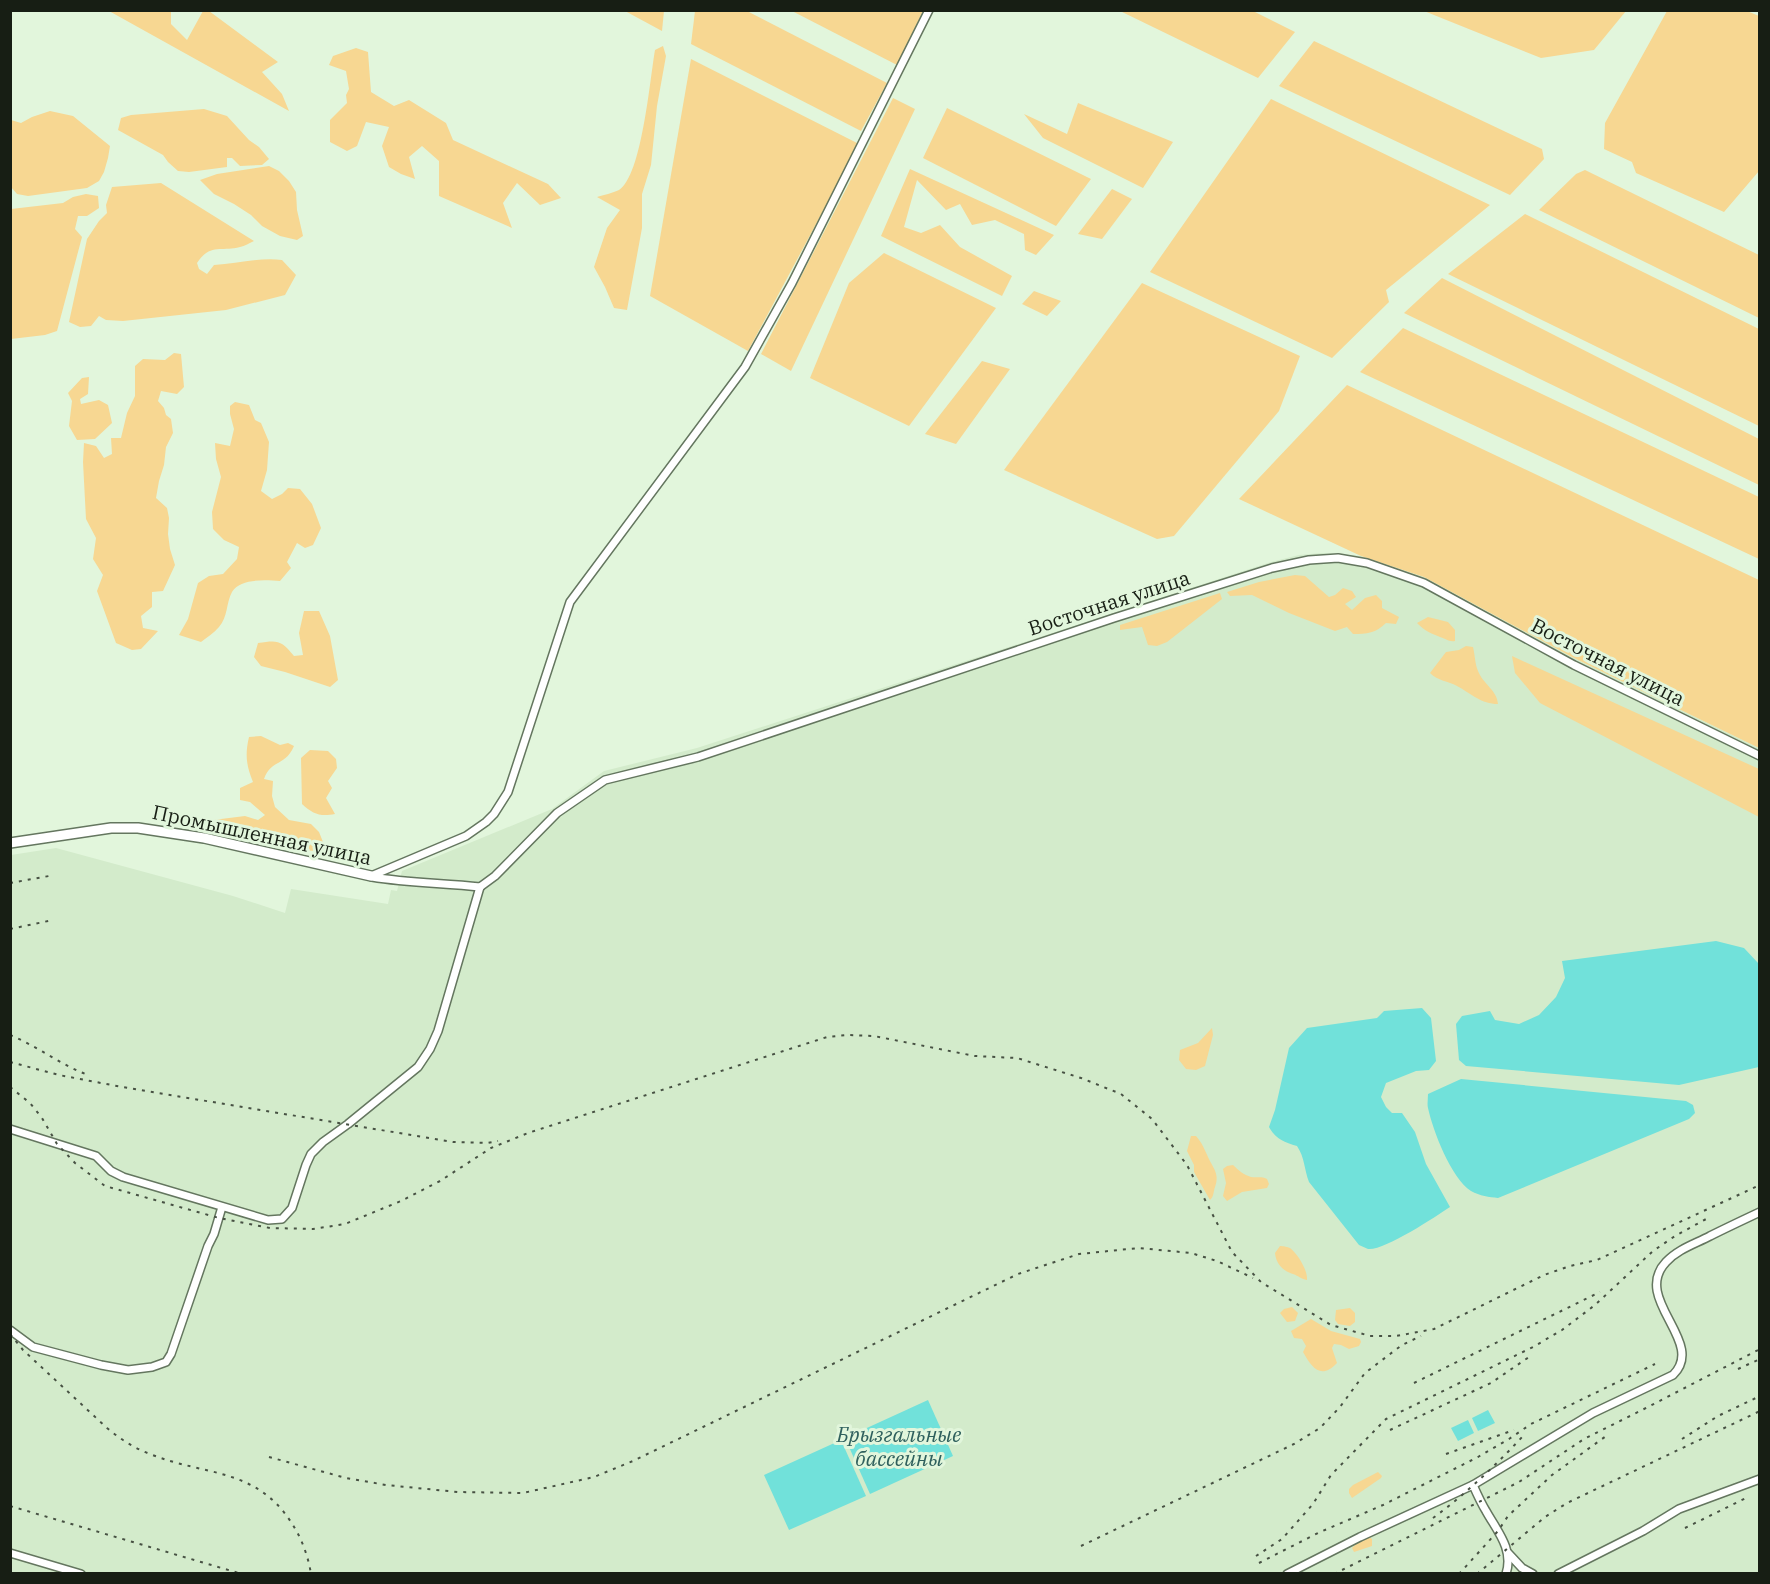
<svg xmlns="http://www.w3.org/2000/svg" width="1770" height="1584" font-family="'IBM Plex Serif',serif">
	<rect width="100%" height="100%" fill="#e2f6dc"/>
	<!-- built -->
	<polygon fill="#d3ebcb" points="1322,553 1361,556 1424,577 1572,657 1759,748 1759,1573 11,1573 11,855 56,848 233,896 285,913 291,889 388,904 391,890 397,891 402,871 552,809 604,771 697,748 1271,562 1299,555"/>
	<!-- green -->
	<g fill="#f7d792">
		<polygon points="109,11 171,11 171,24 187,40 203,11 209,11 278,62 262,72 282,94 289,111"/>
		<polygon points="625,11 664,11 662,31"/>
		<polygon points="695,11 747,11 887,83 861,131 691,44"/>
		<polygon points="792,11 923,11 897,65"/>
		<polygon points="1120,11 1253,11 1295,32 1258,78"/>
		<polygon points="1424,11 1626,11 1594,50 1541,58"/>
		<polygon points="1667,11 1747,11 1759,16 1759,171 1724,212 1636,173 1632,162 1604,149 1605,123"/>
		<polygon points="1314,41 1542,149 1544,159 1510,195 1279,86"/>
		<path d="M 663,46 L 666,56 L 657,106 L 651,165 L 642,194 L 642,228 L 627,310 L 614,308 L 605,287 L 594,267 L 607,228 L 620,210 L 597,197 C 603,195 613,193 619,190 C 642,176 650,78 655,50 Z"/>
		<polygon points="356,48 368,52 371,92 394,106 409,100 446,123 453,140 548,184 561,198 540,205 517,183 503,203 512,228 439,196 439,161 422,146 409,157 415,179 401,174 389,167 382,146 389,127 366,122 357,146 347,151 330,142 330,120 347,103 346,95 349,89 346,71 329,65 333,56"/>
		<polygon points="691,59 859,144 748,351 650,296"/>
		<polygon points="893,98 915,109 791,371 761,354"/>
		<polygon points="1271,99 1490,205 1386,290 1389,302 1332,358 1150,272"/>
		<polygon points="1078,103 1173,142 1143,188 1043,138 1024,114 1067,134"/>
		<polygon points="947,108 1091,179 1056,226 923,158"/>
		<polygon points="204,109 227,116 249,140 259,147 269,159 262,165 240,166 232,158 227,158 227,167 189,172 178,171 168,162 163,155 118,130 121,118 131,115"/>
		<polygon points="50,111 73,116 110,146 108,158 104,172 99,181 87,188 28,196 17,194 11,187 11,120 21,123 32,117"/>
		<polygon points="269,166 279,171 289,181 296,192 297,210 303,236 297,240 280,236 262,226 251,215 234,204 214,194 200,180 217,174"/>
		<polygon points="910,169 1054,235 1036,255 1025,250 1024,234 995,220 972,225 960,204 946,210 917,180 904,227 921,233 940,225 960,247 1012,276 1002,296 881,236"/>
		<polygon points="1585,170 1759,255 1759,318 1539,210 1576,174"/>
		<path d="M 161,183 L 254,241 C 249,243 245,246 240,247 C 221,252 210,243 197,263 L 199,269 L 207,274 L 214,265 C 237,264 259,257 282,260 L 296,275 L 285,295 L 226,310 L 123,321 L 106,320 L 99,316 L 91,326 L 80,327 L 69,322 L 87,239 L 99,221 L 107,213 L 106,205 L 112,187 Z"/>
		<polygon points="1112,189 1132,199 1102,239 1078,234"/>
		<polygon points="86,194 98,196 99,208 87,216 78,216 75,229 82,237 57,331 45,335 11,339 11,209 63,203 73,197"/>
		<polygon points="1525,214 1759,329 1759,426 1448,274"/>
		<polygon points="884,253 996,308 909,426 810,378 849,283"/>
		<polygon points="1442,278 1759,439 1759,485 1404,313"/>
		<polygon points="1142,283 1300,356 1279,411 1174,536 1157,539 1004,470"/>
		<polygon points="1034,291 1061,301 1047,316 1022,304"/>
		<polygon points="1403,328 1759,497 1759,559 1360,372"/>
		<polygon points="174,353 181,354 184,387 177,394 161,391 158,401 164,408 166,415 171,419 173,433 166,447 164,465 159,481 156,498 167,508 169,518 168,534 170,549 175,565 163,591 152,592 152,607 141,616 143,628 158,631 141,649 132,650 116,643 97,591 103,575 93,559 96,538 86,519 83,462 84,443 96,446 104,458 112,454 111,438 121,438 127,413 135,396 135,366 143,359 165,360"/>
		<polygon points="982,361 1010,369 956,444 925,434"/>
		<polygon points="89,377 88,394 80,399 81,404 99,400 108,405 112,423 95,439 77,440 69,426 72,401 68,393 82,378"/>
		<polygon points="1347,385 1759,580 1759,748 1572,657 1424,577 1361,556 1239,499"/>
		<path d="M 235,402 L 249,405 L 255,420 L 261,423 L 269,442 L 267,470 L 261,491 L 272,499 L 282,494 L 288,488 L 300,489 L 312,504 L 321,528 L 313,545 L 305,548 L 297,543 L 287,562 L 291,568 L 280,581 C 266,580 240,578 232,592 C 226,603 228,617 219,627 C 214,633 207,637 201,642 L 179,635 L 188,619 L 198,583 L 209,576 L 223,574 L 237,559 L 239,547 L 224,540 L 213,529 L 212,512 L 221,477 L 216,459 L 215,443 L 230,446 L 234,429 L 230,414 L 230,406 Z"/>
		<path d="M 1295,575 L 1305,576 L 1329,597 L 1335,595 L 1343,588 L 1352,591 L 1356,597 L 1345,604 L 1352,610 L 1365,598 L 1376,595 L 1382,601 L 1382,608 L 1399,617 L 1396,624 L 1386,623 C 1376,633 1367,634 1353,634 L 1347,627 L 1335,631 L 1289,613 L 1252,595 L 1230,596 L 1227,592 L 1259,582 Z"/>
		<polygon points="1220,593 1222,599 1167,642 1157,646 1148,645 1142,627 1120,630 1120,625"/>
		<path d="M 304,611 L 319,611 L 330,636 L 338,680 L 330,687 L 285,672 L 261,666 L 254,657 L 258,643 C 278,640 281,640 294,656 L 303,655 L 299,633 Z"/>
		<path d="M 1428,617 L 1448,622 L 1455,630 L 1455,641 C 1448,642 1447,639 1440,637 C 1430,633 1425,631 1417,623 Z"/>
		<path d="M 1466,646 L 1473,647 C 1475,655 1475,664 1478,671 C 1483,684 1497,690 1498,704 C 1481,704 1472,694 1457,686 C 1448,681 1438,681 1430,673 L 1446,652 L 1459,650 Z"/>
		<polygon points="1512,656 1759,769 1759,817 1540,703 1515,673"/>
		<path d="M 261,736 L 280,745 L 288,743 L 294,746 C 285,767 271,759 264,779 L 273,781 L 272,796 L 275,807 L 289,820 L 311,824 L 319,832 L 323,842 L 318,851 L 295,850 L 189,823 L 245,816 L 258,820 L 265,815 L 250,802 L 240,800 L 240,788 L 253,782 C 246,765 245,754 249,737 Z"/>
		<path d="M 310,750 L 328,751 L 336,759 L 337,768 L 328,781 L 332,788 L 326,798 L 335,814 C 320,817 313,814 302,804 L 301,758 Z"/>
		<polygon points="1212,1028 1213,1035 1205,1066 1196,1070 1186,1069 1179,1060 1180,1050 1198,1043"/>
		<path d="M 1191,1136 L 1196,1136 C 1202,1143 1204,1148 1208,1157 C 1213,1168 1220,1174 1215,1187 C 1213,1193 1214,1196 1210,1200 L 1194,1172 L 1194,1165 L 1187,1151 Z"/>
		<path d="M 1233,1165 C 1238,1170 1244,1175 1251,1177 C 1258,1178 1261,1176 1267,1179 L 1269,1184 L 1267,1188 L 1242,1192 L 1227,1201 L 1223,1196 L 1226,1183 L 1223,1169 L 1227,1166 Z"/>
		<path d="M 1280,1246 C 1283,1246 1288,1247 1290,1248 C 1298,1254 1308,1271 1307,1280 C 1301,1279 1299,1276 1293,1274 C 1283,1271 1276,1264 1275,1253 Z"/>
		<polygon points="1292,1307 1298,1313 1295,1321 1287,1322 1280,1313 1284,1309"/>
		<polygon points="1350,1308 1355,1313 1355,1322 1350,1326 1338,1324 1335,1320 1336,1310"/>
		<path d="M 1311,1319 L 1331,1331 L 1360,1339 L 1361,1342 L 1359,1346 L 1349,1349 L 1341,1345 L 1334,1344 L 1332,1348 L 1337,1363 C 1321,1380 1312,1368 1303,1352 L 1306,1346 L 1302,1339 L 1294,1338 L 1291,1331 Z"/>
		<polygon points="1378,1472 1382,1476 1381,1478 1352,1498 1349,1493 1349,1489 1353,1485"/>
		<polygon points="1369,1537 1372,1539 1372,1546 1354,1552 1352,1548 1356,1544"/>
	</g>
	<!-- water -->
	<g fill="#71e1da">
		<polygon points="1716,941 1744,948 1759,964 1759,1067 1679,1085 1466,1066 1459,1060 1456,1024 1462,1016 1490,1011 1495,1020 1519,1024 1539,1015 1556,997 1565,978 1562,961"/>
		<path d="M 1422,1008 L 1431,1018 L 1436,1061 L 1429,1070 L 1416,1071 L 1386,1083 L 1381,1097 L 1386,1107 L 1392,1113 L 1402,1113 L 1415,1132 L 1426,1164 L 1450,1207 C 1435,1217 1384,1251 1368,1249 C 1365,1248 1362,1246 1359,1245 L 1309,1182 C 1304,1169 1305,1158 1297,1146 C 1284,1142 1276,1139 1269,1127 L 1275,1110 L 1289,1048 L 1307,1028 L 1377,1018 L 1384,1011 Z"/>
		<path d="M 1461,1079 L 1686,1101 L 1693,1105 L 1695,1113 L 1689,1119 L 1498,1198 C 1489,1197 1480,1196 1471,1191 C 1451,1178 1433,1131 1428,1108 C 1427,1104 1428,1099 1428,1094 Z"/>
		<polygon points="928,1400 953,1456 870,1494 845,1438"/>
		<polygon points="1488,1410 1495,1423 1478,1431 1472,1418"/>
		<polygon points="1468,1420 1474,1433 1458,1441 1451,1428"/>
		<polygon points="841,1440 866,1496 789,1530 764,1475"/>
	</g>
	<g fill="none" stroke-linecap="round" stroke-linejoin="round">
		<defs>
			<g id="street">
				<polyline points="371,876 466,836 486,822 494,814 508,792 570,602 745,367 792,283 929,10"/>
				<path d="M 372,877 C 408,883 444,883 480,887"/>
				<polyline points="480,887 495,876 557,813 605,780 698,757 1114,618 1272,568 1309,560 1338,558 1367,563 1424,583 1574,665 1760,756"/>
				<polyline points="10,1129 96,1156 111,1171 123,1177 268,1220 282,1219 292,1208 306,1165 311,1154 323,1142 348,1124 418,1067 430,1049 438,1031 480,887"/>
				<polyline points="10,1330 33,1347 101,1365 128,1370 152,1367 166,1362 171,1354 208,1246 214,1234 222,1207"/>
				<path d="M 1473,1485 C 1477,1494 1481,1503 1486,1511 C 1497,1531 1514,1549 1506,1574"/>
				<polyline points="10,1553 81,1574"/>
				<polyline points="1508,1553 1522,1568 1533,1574"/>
				<path d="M 1287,1574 L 1360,1537 L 1473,1485 L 1593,1413 L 1673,1375 C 1707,1342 1631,1299 1666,1262 C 1678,1249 1695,1244 1710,1236 C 1726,1228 1743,1220 1760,1212"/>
				<polyline points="1558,1574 1643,1531 1679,1509 1760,1479"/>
			</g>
			<polyline id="secondary" points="10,843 111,828 138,828 204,838 371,876"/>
		</defs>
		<!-- street casing -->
		<use href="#street" stroke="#64765f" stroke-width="10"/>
		<!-- secondary casing -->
		<use href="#secondary" stroke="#64765f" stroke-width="12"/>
		<!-- street -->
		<use href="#street" stroke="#fff" stroke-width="7"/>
		<!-- secondary -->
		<use href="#secondary" stroke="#fff" stroke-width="9"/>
		<!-- rail -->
		<g stroke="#475143" stroke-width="2" stroke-dasharray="3 6" stroke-linecap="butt">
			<polyline points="10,883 49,876"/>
			<polyline points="10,929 53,920"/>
			<path d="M 10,1035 C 37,1046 61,1065 88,1075"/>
			<polyline points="10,1062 59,1075 122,1087 453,1142 487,1143 498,1141"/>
			<polyline points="10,1087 30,1103 42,1118 57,1144 75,1163 105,1186 219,1218 270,1228 313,1229 345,1224 401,1201 440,1181 491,1148 528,1133 827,1037 847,1035 874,1036 975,1056 1017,1058 1081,1078 1121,1094 1152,1119 1187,1165 1232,1252 1261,1282 1331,1325 1370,1336 1396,1336 1434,1329 1544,1275 1570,1266 1597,1260 1760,1185"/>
			<path d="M 10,1334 L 23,1350 L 107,1428 C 120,1439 134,1448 150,1454 C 204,1476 255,1467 291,1522 C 301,1537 308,1555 311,1574"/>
			<polyline points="1738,1369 1760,1359"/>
			<polyline points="1414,1383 1600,1292"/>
			<polyline points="1390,1430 1491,1383 1532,1355"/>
			<polyline points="1682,1439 1718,1416 1760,1396"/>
			<polyline points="1446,1454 1514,1430"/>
			<polyline points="269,1457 346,1478 386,1485 458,1492 523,1493 594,1477 633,1461 1018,1274 1079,1254 1139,1248 1191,1253 1217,1261 1253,1278"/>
			<polyline points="10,1506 242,1574"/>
			<path d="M 1433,1518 C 1466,1494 1496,1465 1524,1435"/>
			<polyline points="1685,1528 1748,1497"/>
			<polyline points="1081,1546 1294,1444 1320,1428 1340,1407 1365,1373 1402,1345 1421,1336"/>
			<polyline points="1256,1556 1282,1539 1313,1504 1331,1475 1386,1419 1533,1347 1562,1330 1595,1305 1653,1251 1675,1236 1708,1218"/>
			<polyline points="1259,1563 1318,1533 1383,1505 1478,1457 1509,1439 1531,1424 1655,1364"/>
			<polyline points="1334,1574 1519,1482 1584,1439 1644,1409 1760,1349"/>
			<polyline points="1459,1574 1498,1531 1508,1516 1552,1475 1609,1434"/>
			<polyline points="1477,1574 1545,1517 1567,1503 1760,1411"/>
		</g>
	</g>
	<g text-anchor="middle" stroke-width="6" stroke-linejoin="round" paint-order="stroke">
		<!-- street labels -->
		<g font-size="20" fill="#171e14" stroke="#e2f6dc">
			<text transform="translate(1109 603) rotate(-18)" y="7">Восточная улица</text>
			<text transform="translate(1608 662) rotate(27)" y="7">Восточная улица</text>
			<text transform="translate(262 835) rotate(12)" y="7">Промышленная улица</text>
		</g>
		<!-- water labels -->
		<g font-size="21" font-style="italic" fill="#2f605d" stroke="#e2f6dc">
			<text x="899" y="1442">Брызгальные<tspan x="899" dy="24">бассейны</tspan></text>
		</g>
	</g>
	<!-- border -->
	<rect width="1770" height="1584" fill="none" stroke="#171e14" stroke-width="24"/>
</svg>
